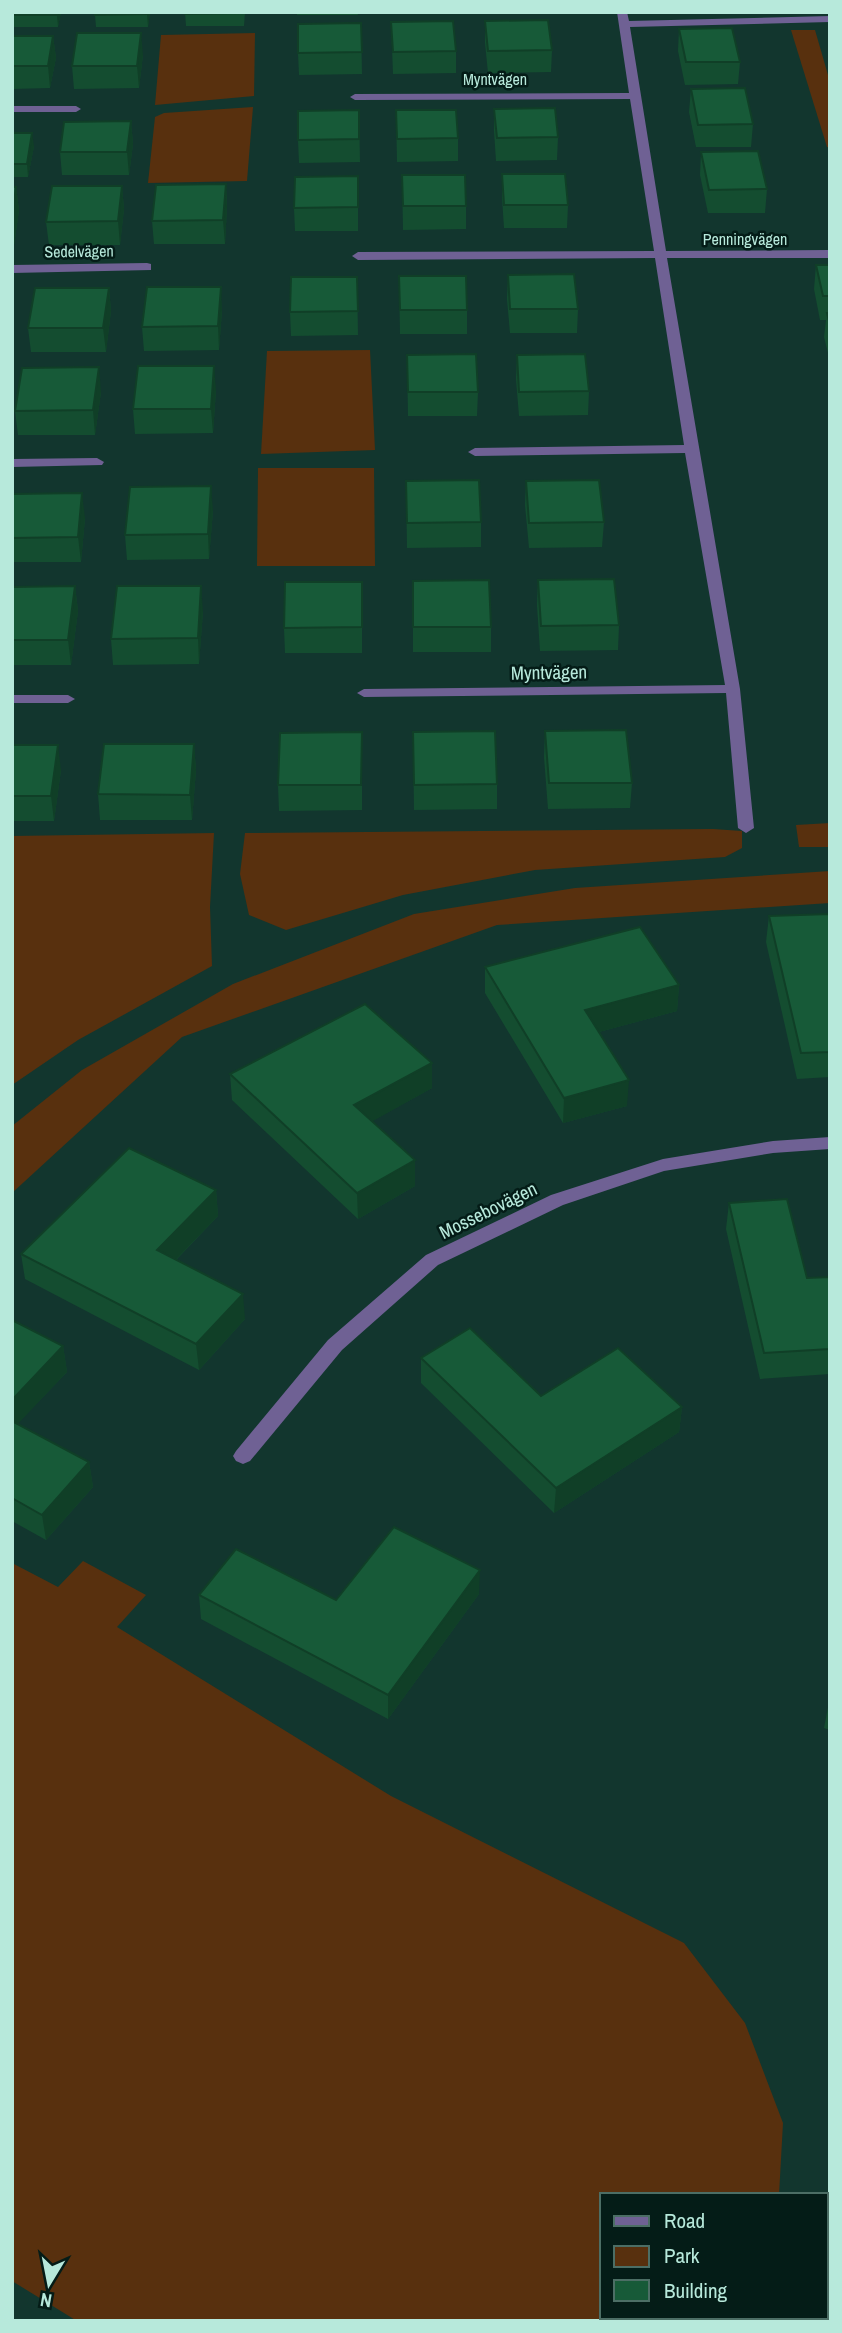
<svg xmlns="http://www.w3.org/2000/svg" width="842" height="2333" font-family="'Archivo Narrow',sans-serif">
	<rect width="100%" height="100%" fill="#12362e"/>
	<!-- green -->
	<g fill="#58300e">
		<polygon points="791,30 815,30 830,82 830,148 827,147"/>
		<polygon points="255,33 254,96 155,105 161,35"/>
		<polygon points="253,107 247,181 148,183 155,117 164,113"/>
		<polygon points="370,350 375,450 261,454 267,351"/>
		<polygon points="258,468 374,468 375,566 257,566"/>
		<polygon points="830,823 830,847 799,847 796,825"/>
		<polygon points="713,829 742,831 742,848 725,857 535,870 403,895 286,930 249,915 240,874 245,833"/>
		<polygon points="214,833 210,907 212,966 78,1040 12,1085 12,836"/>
		<polygon points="830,871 830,903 497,925 182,1037 12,1193 12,1126 82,1070 233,984 414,914 575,888"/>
		<polygon points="83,1561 146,1595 117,1627 391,1796 684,1943 745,2023 783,2123 779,2195 602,2195 602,2317 731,2317 729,2321 77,2321 12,2281 12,1563 58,1587"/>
	</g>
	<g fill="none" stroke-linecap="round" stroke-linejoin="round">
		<!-- minor -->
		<g fill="#6f6194" fill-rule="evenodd">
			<polygon points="617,12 627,12 629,21 830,16 830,22 630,27 666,251 830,250 830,258 667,258 740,689 754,828 746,833 738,828 726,693 364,697 357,693 364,689 725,685 685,453 475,456 468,452 475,448 684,445 655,258 358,260 352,256 358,252 654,251 630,99 355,100 350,97 355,94 629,93"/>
			<polygon points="12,106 76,106 81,109 76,112 12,112"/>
			<polygon points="147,263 151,264 151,270 12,273 12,265"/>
			<polygon points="97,458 104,462 102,465 12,467 12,459"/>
			<polygon points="12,695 68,695 75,699 68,703 12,703"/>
			<polygon points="830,1137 830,1149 773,1153 664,1171 563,1205 438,1265 342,1350 250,1461 243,1464 236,1461 233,1456 236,1451 328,1340 426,1255 551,1195 663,1159 773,1141"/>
		</g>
	</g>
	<!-- wall -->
	<g fill="#144d30">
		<polygon points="12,12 61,12 58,27 12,27"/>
		<polygon points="150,12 148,27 96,27 95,15"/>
		<polygon points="185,12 245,12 244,26 186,26"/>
		<polygon points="297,12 357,12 358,15 297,15"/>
		<rect x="391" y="12" width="61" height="2"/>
		<polygon points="483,12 544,12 483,13"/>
		<polygon points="485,21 552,50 551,72 488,73 485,43"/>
		<polygon points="391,22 456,51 456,73 393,74"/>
		<polygon points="361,23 362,74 299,75 298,53"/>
		<polygon points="679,29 740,62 738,84 685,85 678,51"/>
		<polygon points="12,36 53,36 56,58 50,88 12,89"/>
		<polygon points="143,55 139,88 74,89 72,66"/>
		<polygon points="691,89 753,124 751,147 696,147 689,112"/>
		<polygon points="494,109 558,137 557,160 496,161 494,131"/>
		<polygon points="359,110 360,162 299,163 298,140"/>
		<polygon points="396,110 458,138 458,161 397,162"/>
		<polygon points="131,121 133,144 129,175 62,175 60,152"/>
		<polygon points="12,133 34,146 28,177 12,177"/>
		<polygon points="701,152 767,189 765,213 708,213 700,175"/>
		<polygon points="502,174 568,205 567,228 504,228 502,198"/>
		<polygon points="402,175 466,206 466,229 403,230"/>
		<polygon points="358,176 358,231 295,231 294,208"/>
		<polygon points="226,184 227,207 225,244 154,244 152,221"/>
		<polygon points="122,186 124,209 120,245 49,245 46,222"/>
		<polygon points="12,187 16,187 19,210 14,245 12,245"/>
		<polygon points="816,265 830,265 830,361 824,337 826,320 820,320 814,289"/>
		<polygon points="508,275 578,309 577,333 510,333 507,299"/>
		<polygon points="399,276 467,310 467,334 400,334"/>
		<polygon points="357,277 358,335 291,336 290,312"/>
		<polygon points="109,288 111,311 106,352 31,352 28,328"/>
		<polygon points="222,310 219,350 144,351 142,327"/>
		<polygon points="407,355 478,392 477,416 408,416"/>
		<polygon points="517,355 589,391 588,415 519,416 516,379"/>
		<polygon points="216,390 213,433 135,434 133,409"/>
		<polygon points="101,392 95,435 18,435 15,411"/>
		<polygon points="406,481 481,522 481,547 407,548"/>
		<polygon points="526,481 604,522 602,547 529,548 525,505"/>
		<polygon points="12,494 85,518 81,562 12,562"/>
		<polygon points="213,510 209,559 127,560 125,535"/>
		<polygon points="538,580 619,625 618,650 540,651 537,605"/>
		<polygon points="413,581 491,627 491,652 413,652"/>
		<polygon points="362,582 362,653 285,653 284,628"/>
		<polygon points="75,586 78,611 71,665 12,665 12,587"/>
		<polygon points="203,611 199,664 113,665 111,639"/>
		<polygon points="545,731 632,783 630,808 548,809 544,757"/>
		<polygon points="413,732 497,784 497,809 414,810"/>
		<polygon points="194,744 196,770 192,820 100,820 98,794"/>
		<polygon points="12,745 61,770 54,821 12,821"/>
		<polygon points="362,758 362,810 279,811 278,785"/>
		<polygon points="830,914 830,1077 797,1079 766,942 769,916"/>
		<polygon points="485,967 679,985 677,1011 599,1032 627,1106 563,1123 485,993"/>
		<polygon points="432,1063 432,1088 372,1121 415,1186 358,1219 232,1100 230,1074"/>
		<polygon points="216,1190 218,1216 176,1260 245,1319 199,1370 25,1279 21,1254"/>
		<polygon points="729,1203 807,1278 830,1277 830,1374 760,1379 726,1229"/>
		<polygon points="12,1320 63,1346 67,1372 17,1424 89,1462 93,1487 46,1540 12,1521"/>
		<polygon points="421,1358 541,1396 682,1407 679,1432 554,1513 421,1383"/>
		<polygon points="479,1594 388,1719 201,1619 199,1595 336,1600"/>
		<polygon points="830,1697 830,1730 824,1728"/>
	</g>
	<!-- shaded-wall -->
	<g fill="#103f27">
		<polygon points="58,12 61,12 58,27 57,15"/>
		<polygon points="148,12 150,12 148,27 147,14"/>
		<polygon points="141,33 143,55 139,88 137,66"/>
		<polygon points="53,36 56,58 50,88 48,66"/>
		<polygon points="131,121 133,144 129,175 127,152"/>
		<polygon points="32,133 34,146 28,177 27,164"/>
		<polygon points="226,184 227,207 225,244 223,220"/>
		<polygon points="122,186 124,209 120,245 118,221"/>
		<polygon points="16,187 19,210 14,245 12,217"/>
		<polygon points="221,287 222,310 219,350 218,326"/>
		<polygon points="109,288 111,311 106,352 103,328"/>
		<polygon points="214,366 216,390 213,433 211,409"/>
		<polygon points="99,367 101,392 95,435 93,410"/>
		<polygon points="211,486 213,510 209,559 208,534"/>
		<polygon points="82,493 85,518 81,562 78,537"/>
		<polygon points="75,586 78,611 71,665 68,640"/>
		<polygon points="201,586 203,611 199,664 198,638"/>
		<polygon points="194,744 196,770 192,820 190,795"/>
		<polygon points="58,745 61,770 54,821 51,796"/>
		<polygon points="679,985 677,1011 584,1036 585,1010"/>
		<polygon points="432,1063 432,1088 355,1131 354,1105"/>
		<polygon points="629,1080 627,1106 563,1123 564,1098"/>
		<polygon points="415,1160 415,1186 358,1219 357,1193"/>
		<polygon points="216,1190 218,1216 160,1276 157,1250"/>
		<polygon points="243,1294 245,1319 199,1370 196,1344"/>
		<polygon points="63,1346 67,1372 12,1430 12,1400"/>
		<polygon points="682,1407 679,1432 554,1513 556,1488"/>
		<polygon points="89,1462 93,1487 46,1540 42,1515"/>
		<polygon points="480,1570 479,1594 388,1719 388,1695"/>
	</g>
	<!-- building -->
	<g fill="#175a38" stroke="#103f27" stroke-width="2">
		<polygon points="12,12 58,12 57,15 12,15"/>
		<polygon points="96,12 148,12 147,14 95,15"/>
		<polygon points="185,12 244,12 244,13 185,14"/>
		<polygon points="548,20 552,50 488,51 485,21"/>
		<polygon points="453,21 456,51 393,52 391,22"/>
		<polygon points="361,23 362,52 298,53 298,24"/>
		<polygon points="732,28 740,62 686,62 679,29"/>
		<polygon points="77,33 141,33 137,66 72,66"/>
		<polygon points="12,36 53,36 48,66 12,66"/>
		<polygon points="745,88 753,124 698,125 691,89"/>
		<polygon points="555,108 558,137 497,138 494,109"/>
		<polygon points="359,110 359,139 298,140 298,111"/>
		<polygon points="396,110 456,110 458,138 397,139"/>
		<polygon points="131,121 127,152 60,152 64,122"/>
		<polygon points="12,133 32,133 27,164 12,164"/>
		<polygon points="758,151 767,189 709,190 701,152"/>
		<polygon points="502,174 565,174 568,205 504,205"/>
		<polygon points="402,175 465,175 466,206 403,206"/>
		<polygon points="358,176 358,207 294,208 295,177"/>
		<polygon points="226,184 223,220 152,221 156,185"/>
		<polygon points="52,186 122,186 118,221 46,222"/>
		<polygon points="12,187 16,187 12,217"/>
		<polygon points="816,265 830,265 830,296 823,296"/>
		<polygon points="574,274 578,309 510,309 508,275"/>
		<polygon points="399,276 466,276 467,310 400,310"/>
		<polygon points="291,277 357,277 358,311 290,312"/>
		<polygon points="147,287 221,287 218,326 142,327"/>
		<polygon points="35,288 109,288 103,328 28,328"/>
		<polygon points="827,313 830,313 830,325"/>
		<polygon points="476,354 478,392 408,392 407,355"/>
		<polygon points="585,354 589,391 519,392 517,355"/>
		<polygon points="138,366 214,366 211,409 133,409"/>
		<polygon points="99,367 93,410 15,411 22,368"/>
		<polygon points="479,480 481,522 407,523 406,481"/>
		<polygon points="599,480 604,522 529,523 526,481"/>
		<polygon points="211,486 208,534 125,535 130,487"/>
		<polygon points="82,493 78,537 12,538 12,494"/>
		<polygon points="614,579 619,625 541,626 538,580"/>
		<polygon points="489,580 491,627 413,627 413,581"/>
		<polygon points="285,582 362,582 362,627 284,628"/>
		<polygon points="75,586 68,640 12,640 12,587"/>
		<polygon points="117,586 201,586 198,638 111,639"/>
		<polygon points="626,730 632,783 549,783 545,731"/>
		<polygon points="495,731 497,784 414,785 413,732"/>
		<polygon points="362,732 361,785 278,785 280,733"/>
		<polygon points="104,744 194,744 190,795 98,794"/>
		<polygon points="12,745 58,745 51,796 12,796"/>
		<polygon points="830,914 830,1052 801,1053 769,916"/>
		<polygon points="640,927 679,985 585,1010 629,1080 564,1098 485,967"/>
		<polygon points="365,1004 432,1063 354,1105 415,1160 357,1193 230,1074"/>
		<polygon points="129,1148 216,1190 157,1250 243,1294 196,1344 21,1254"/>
		<polygon points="787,1199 807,1278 830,1277 830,1349 764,1353 729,1203"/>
		<polygon points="12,1320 63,1346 12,1400"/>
		<polygon points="470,1328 541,1396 618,1348 682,1407 556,1488 421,1358"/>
		<polygon points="12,1421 89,1462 42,1515 12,1498"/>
		<polygon points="394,1527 480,1570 388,1695 199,1595 236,1549 336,1600"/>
	</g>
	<g text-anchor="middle" stroke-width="5" stroke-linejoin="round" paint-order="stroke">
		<!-- far-street labels -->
		<g font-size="16" fill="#b7e9db" stroke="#041c17">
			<text x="495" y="85">Myntvägen</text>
			<text x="745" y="245">Penningvägen</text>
			<text transform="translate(79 251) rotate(-1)" y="6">Sedelvägen</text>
		</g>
		<!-- street labels -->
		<g font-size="19" fill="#b7e9db" stroke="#041c17">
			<text transform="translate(549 672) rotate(-1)" y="7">Myntvägen</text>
			<text transform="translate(488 1210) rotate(-26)" y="7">Mossebovägen</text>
		</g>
	</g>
	<!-- border -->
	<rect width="842" height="2333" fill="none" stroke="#b7e9db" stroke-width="28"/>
	<!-- legend -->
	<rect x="600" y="2193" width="228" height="126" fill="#041c17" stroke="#4c6e65" stroke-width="2"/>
	<rect x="614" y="2216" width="35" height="10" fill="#6f6194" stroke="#4c6e65" stroke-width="2"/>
	<text x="664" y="2228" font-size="21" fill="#b7e9db">Road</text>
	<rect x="614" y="2246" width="35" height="21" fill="#58300e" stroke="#4c6e65" stroke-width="2"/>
	<text x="664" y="2263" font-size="21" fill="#b7e9db">Park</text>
	<rect x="614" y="2280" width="35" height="21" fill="#175a38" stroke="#4c6e65" stroke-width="2"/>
	<text x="664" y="2298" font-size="21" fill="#b7e9db">Building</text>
	<!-- north arrow -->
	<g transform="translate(49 2284) rotate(190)" stroke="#041c17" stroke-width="5" paint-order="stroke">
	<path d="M0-5L12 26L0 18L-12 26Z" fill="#b7e9db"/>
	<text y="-10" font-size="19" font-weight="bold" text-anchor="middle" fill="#b7e9db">N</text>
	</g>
</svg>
